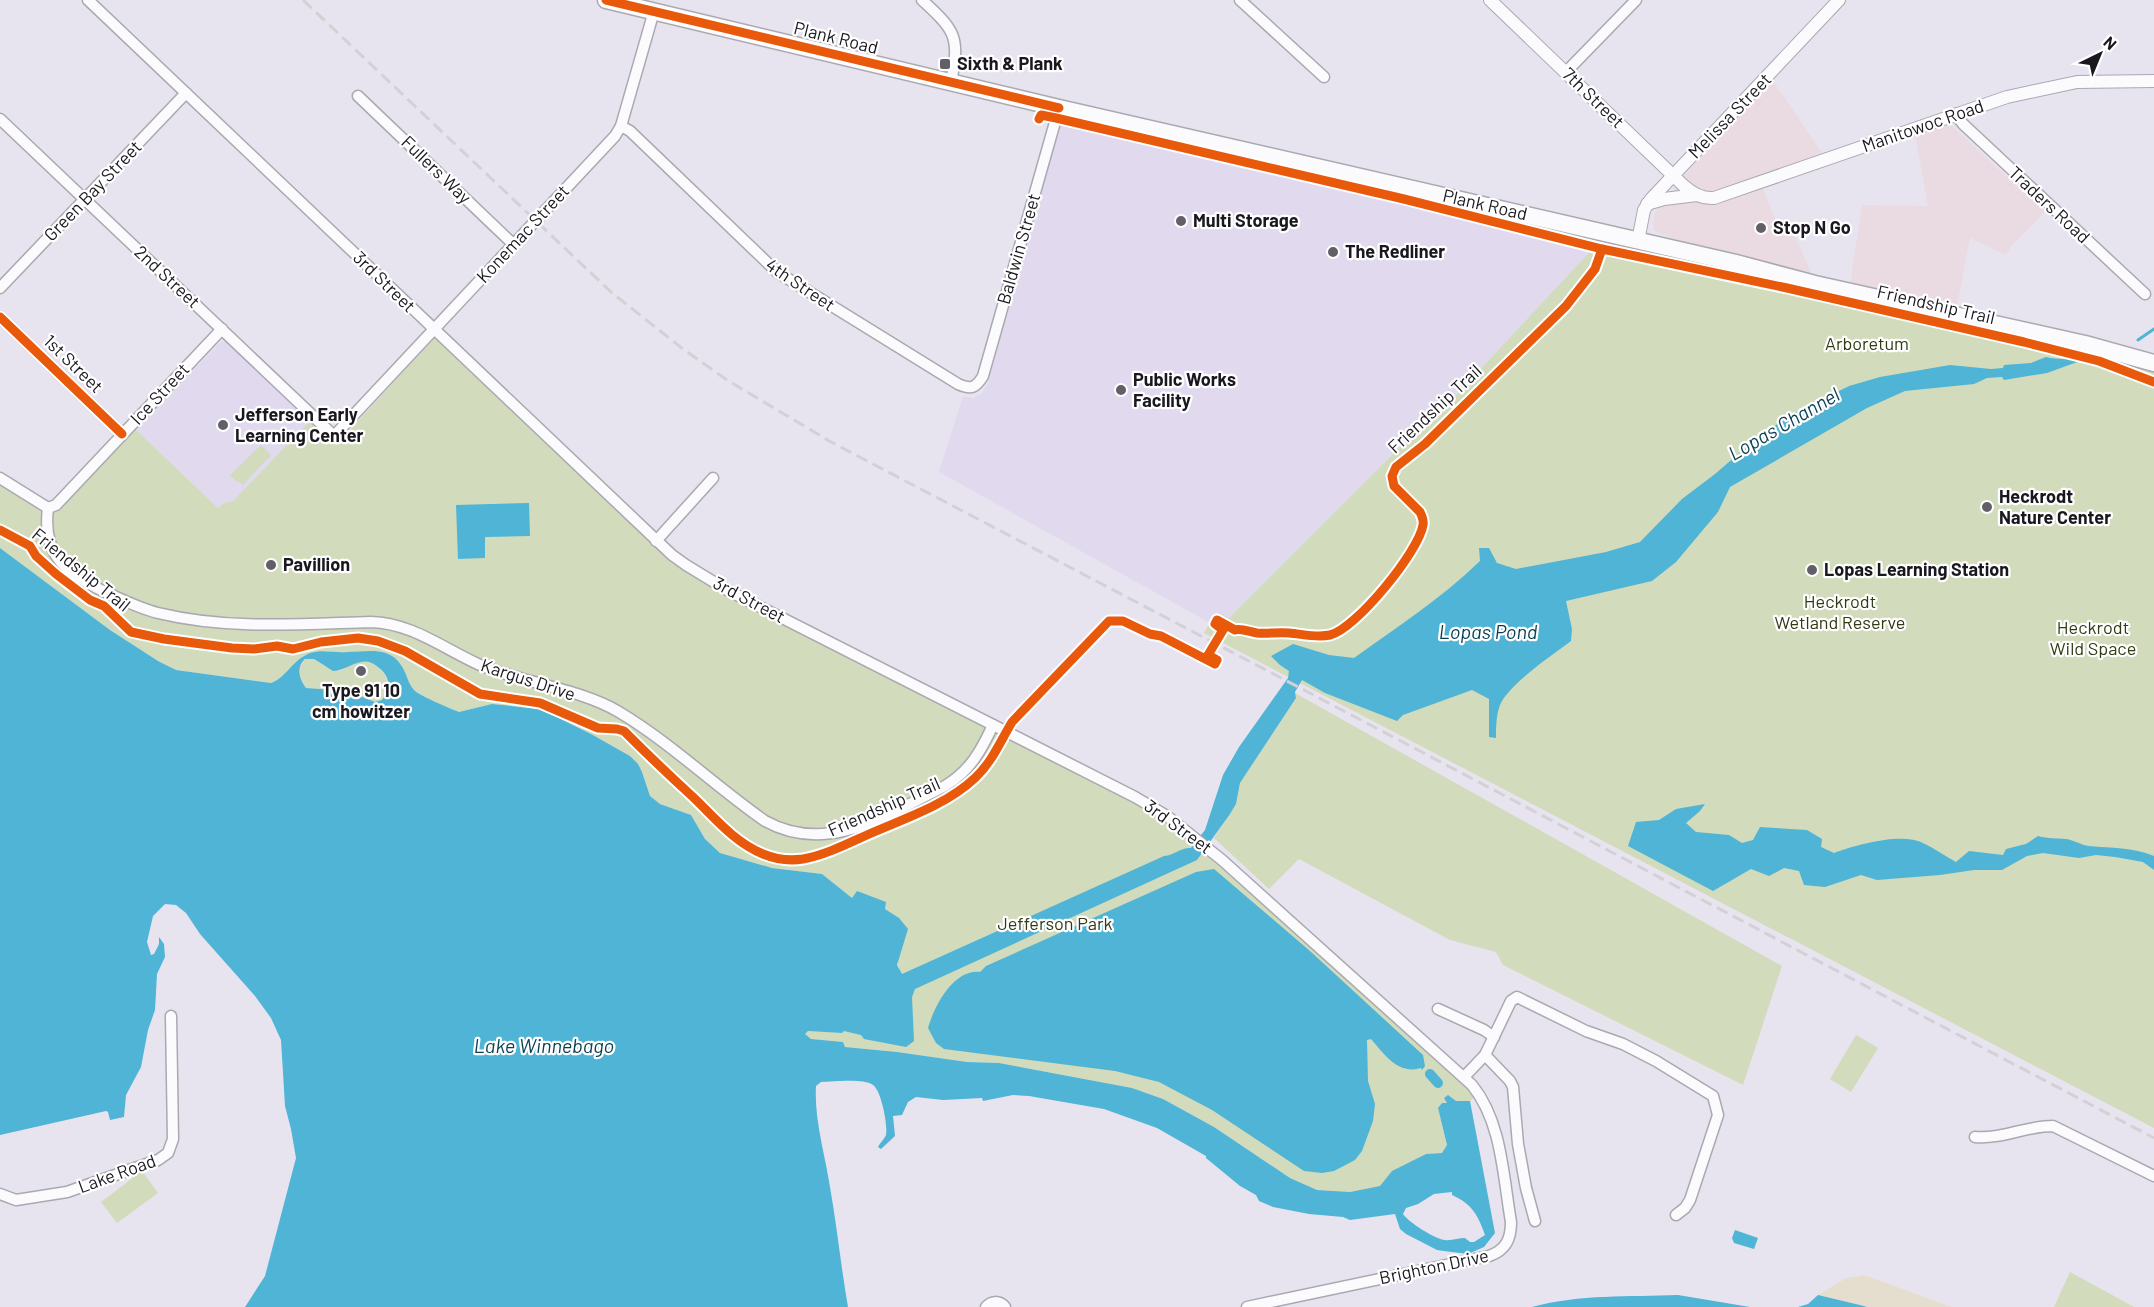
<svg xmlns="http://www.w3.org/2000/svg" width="2154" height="1307" font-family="Barlow,sans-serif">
	<rect width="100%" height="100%" fill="#e7e4ef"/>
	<!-- commercial -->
	<g fill="#eadae2">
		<polygon points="1773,81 1822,153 1758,175 1780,232 1792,229 1812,275 1683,243 1655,231 1653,222 1655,213 1690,169"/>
		<polygon points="1944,124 1952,126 2045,212 2012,245 2006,255 1970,238 1956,310 1850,286 1862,205 1928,206 1915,134"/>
	</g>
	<!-- built -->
	<g fill="#e1daef">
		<polygon points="1073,116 1598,243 1417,437 1409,438 1229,619 1220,613 1210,623 939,472 963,396 973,398 981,394 988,383 1058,129 1066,119"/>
		<polygon points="222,341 228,342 310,421 233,501 229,501 218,508 135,429"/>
	</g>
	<!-- green -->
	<g fill="#d2dbbb">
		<polygon points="1598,243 1852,295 2133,364 2154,372 2154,1128 1204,633 1210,623 1220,613 1229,618 1409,438 1417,437"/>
		<path d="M 437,335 L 669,556 L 1131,799 L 1197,839 L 1463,1081 L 1476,1096 L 1470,1101 C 1457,1101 1450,1101 1438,1108 L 1447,1145 L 1442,1153 L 1426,1154 L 1393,1171 L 1381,1186 L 1350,1192 L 1317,1190 L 1290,1178 L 1214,1127 L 1163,1099 L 1132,1088 L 999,1063 L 967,1062 L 897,1052 L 845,1047 L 843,1042 L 811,1039 L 805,1034 L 808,1031 L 842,1033 L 899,971 L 890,912 L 852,898 L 822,874 L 772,868 L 720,853 L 705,839 L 691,815 L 660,804 L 650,796 L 642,772 L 630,756 L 578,727 L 551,714 L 541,709 L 492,704 L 459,712 L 454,710 C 445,706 420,696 414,690 C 407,682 407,673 401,665 C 389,646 366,652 347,652 C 334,653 322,649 310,653 C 292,660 285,679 271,683 L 176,670 L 158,661 L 110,630 L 0,548 L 0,484 L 45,514 L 58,511 L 135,429 L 218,508 L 224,503 L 233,501 L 310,421 L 336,445 Z"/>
		<polygon points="261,445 271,455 243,485 238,481 237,482 230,475"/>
		<path d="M 306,659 L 314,659 L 324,666 L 339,671 C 348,668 355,660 365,661 C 386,663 393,685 382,700 L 375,702 L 348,691 L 306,688 C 299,679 296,667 306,659 Z"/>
		<polygon points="1295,693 1782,966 1743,1085 1503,965 1496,952 1450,940 1299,859 1269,889 1214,838 1236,804 1240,783 1296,698"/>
		<polygon points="1856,1035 1878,1048 1851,1092 1830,1079"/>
		<polygon points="142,1171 158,1193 117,1223 101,1202"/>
		<polygon points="2070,1272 2134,1307 2054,1307"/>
	</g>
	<!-- sand -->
	<polygon fill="#e5decf" points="1864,1275 1952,1307 1867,1307 1818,1295 1846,1278"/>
	<!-- water -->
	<g fill="#4fb4d6" fill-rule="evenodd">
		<path d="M 2046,357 C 2058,360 2068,358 2080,361 L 2047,373 L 2004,380 L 2002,377 L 1987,378 L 1974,384 L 1905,391 L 1867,408 L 1730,487 L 1718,512 L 1676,562 L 1652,581 L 1566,601 L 1572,629 L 1571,641 C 1551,656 1515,680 1502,701 C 1496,711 1496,727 1496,738 L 1489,737 L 1489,699 L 1472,690 L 1403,715 L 1397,721 L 1325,693 L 1302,680 L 1295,692 L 1296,698 L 1240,783 L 1236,804 L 1230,814 L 1197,860 L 915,989 L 912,997 L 914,1041 L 906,1047 L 864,1039 L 861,1035 L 844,1031 L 842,1033 L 808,1031 L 805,1034 L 811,1039 L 843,1042 L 845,1047 L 897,1052 L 967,1062 L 999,1063 L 1132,1088 L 1163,1099 L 1214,1127 L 1290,1178 L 1317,1190 L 1350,1192 L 1380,1186 L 1392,1171 L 1426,1154 L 1442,1153 L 1447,1145 L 1438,1108 L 1442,1103 L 1447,1103 L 1444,1098 L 1448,1095 L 1456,1101 L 1470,1101 L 1495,1233 L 1484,1247 L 1468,1254 L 1444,1251 L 1437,1250 L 1406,1234 L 1400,1229 L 1395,1214 L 1350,1220 L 1343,1217 L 1309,1214 L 1273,1207 L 1259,1201 L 1256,1195 L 1240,1186 L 1206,1158 L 1206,1156 L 1157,1128 L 1104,1109 L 1029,1096 L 1013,1095 L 983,1101 L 982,1098 L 943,1100 L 916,1097 L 908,1102 L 902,1115 L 893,1116 L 895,1136 L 881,1149 L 878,1147 C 880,1143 885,1138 886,1135 C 888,1125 881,1090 873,1085 C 863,1078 833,1082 821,1082 L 816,1086 C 814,1119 825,1154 830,1187 C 837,1227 841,1267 848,1307 L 245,1307 L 265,1276 L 296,1158 L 291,1129 L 285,1106 L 281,1040 L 271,1018 L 255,996 L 200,934 L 186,913 L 176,905 L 165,904 L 153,916 L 147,942 L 151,955 L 154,954 L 159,944 L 159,937 L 164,944 L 165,957 L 157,974 L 155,1010 L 148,1030 L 141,1067 L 126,1095 L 124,1117 L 110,1120 L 108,1112 L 106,1111 L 0,1135 L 0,548 L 110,630 L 158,661 L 176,670 L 271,683 C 285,679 292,660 310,653 C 322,649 334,653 347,652 C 366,652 389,646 401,665 C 407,673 407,682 414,690 C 420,696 445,706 454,710 L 459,712 L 492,704 L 541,709 L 591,734 L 630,756 L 638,764 L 642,772 L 650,796 L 660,804 L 691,815 L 705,839 L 720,853 L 772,868 L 822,874 L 852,898 L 857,891 L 886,902 L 885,909 L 899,918 L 908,929 L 897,965 L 902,974 L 1164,856 C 1175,855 1181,847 1191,848 L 1205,830 L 1223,775 L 1239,747 L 1288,678 L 1289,671 L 1280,665 L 1271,656 L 1293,644 L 1329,655 L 1354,658 C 1397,627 1442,598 1480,561 L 1479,548 L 1489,548 L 1497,563 L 1516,569 L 1606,552 L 1640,542 L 1682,499 L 1715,474 L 1751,443 L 1787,417 L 1849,386 L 1880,377 L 1950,365 L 1991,369 L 2003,368 L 2004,365 L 2031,363 ZM 305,659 L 314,659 L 333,671 C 350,670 362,653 378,667 C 382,670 385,673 387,678 C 390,687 387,693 382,700 L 375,702 L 348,691 L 306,688 C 299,679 296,667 305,659 ZM 1452,1192 L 1452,1195 C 1472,1204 1478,1215 1485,1235 L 1474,1242 L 1470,1242 L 1465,1238 C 1459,1238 1451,1241 1445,1240 C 1435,1239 1408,1222 1403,1214 L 1406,1208 L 1418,1204 L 1434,1194 Z"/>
		<polygon points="529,503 530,536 485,537 485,558 458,559 456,505"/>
		<path d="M 1705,804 L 1700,811 L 1686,823 L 1696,832 L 1729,835 L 1742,843 L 1753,840 L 1760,827 L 1807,830 L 1822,839 L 1821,847 L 1834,853 C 1856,845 1901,832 1923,843 C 1934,848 1945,856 1956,862 L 1969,851 L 2003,855 L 2006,849 L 2026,844 L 2038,836 C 2048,839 2057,838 2066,839 C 2074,840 2081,845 2089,846 C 2112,848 2132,847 2154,856 L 2154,870 L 2143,862 L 2115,857 L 2096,855 L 2079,858 L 2043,853 L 2027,856 L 2002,870 L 1974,870 L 1940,875 L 1877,880 L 1861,875 L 1825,887 L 1804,885 L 1799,871 L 1784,868 L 1769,876 L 1751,869 L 1713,891 L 1628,846 L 1636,822 L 1659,820 L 1676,809 Z"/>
		<path d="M 1214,869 L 1310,951 L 1423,1055 L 1425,1066 L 1422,1070 L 1421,1068 C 1398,1075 1384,1054 1371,1039 L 1367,1040 L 1368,1081 L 1375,1104 L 1373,1121 L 1362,1151 L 1355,1160 L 1334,1171 L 1322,1173 L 1304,1171 L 1212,1110 L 1159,1082 L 1115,1071 L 944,1049 L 936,1043 L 928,1028 C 934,1007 953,969 980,972 L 986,966 L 1196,872 Z"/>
		<polygon points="1735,1230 1758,1238 1754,1249 1734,1243 1732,1238"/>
		<path d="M 1678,1295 L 1750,1307 L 1532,1307 C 1580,1294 1629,1297 1678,1295 Z"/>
		<polygon points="1818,1295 1864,1306 1867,1307 1798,1307 1808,1304"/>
	</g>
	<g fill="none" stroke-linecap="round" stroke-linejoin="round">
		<!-- stream -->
		<polyline stroke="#4fb4d6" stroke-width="3" points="2138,340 2154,329"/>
		<!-- canal -->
		<polyline stroke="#4fb4d6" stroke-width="10" points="1430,1074 1438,1083"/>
		<defs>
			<g id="minor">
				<path d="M 88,0 L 672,555 L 686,565 L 727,590 L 1135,797 L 1167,816 L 1222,860 L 1472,1085 C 1502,1122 1503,1176 1511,1222 C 1511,1239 1506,1250 1489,1256 L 1247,1307"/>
				<path d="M 922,0 C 956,31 960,37 951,82"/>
				<polyline points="1240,0 1324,77"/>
				<polyline points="1566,72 1636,0"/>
				<polyline points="358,96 513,244"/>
				<polyline points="1955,114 1963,124 2145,294"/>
				<polyline points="0,119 334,436 615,136 621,126 654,11"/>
				<path d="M 621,126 L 630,131 L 777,272 L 958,384 C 971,390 976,388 983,376 L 1059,108"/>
				<polyline points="0,288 186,93"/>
				<polyline points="0,317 122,434"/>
				<polyline points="0,478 48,508"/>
				<path d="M 48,508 C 42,554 65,573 103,591 C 121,599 138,608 158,613 C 228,630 300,624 371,622 C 412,623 444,649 480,665 C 523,683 581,689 619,712 C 671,743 716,787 765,821 C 828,856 888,814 945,786 C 970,771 981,751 993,725"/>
				<polyline points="48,508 56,505 222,329"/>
				<polyline points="656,541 713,478"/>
				<polyline points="1438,1009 1484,1030 1494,1037"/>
				<polyline points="1485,1055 1510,1081 1513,1087 1518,1144 1526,1188 1535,1221"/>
				<polyline points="1464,1077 1485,1055 1511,1001 1517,997 1586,1031 1623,1044 1656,1061 1713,1096 1718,1115 1690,1200 1685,1208 1676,1215"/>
				<path d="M 1975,1137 C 2004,1139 2025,1126 2053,1126 L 2154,1176"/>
				<polyline points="0,1194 16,1200 67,1192 158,1160 168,1153 173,1139 171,1016"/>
				<path d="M 986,1307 C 991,1301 999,1300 1005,1307"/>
			</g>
			<g id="tertiary">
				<path d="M 1490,0 L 1684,186 C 1693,194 1702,199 1714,198 L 2007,97 L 2077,82 L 2154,81"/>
				<polyline points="1647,204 1664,199 1697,195"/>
				<polyline points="1638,241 1644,210 1651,199 1839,0"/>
			</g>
			<polyline id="primary" points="606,0 1059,108 1736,263 1815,284 2085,344 2154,363"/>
		</defs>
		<!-- minor casing -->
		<use href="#minor" stroke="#aaa8b0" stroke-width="13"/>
		<!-- tertiary casing -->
		<use href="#tertiary" stroke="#aaa8b0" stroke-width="14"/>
		<!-- primary casing -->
		<use href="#primary" stroke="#aaa8b0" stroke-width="19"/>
		<!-- minor -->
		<use href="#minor" stroke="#fbfbfd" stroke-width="10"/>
		<!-- tertiary -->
		<use href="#tertiary" stroke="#fbfbfd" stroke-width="12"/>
		<!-- primary -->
		<use href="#primary" stroke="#fbfbfd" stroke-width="16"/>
		<!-- rail -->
		<polyline stroke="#d3d1d5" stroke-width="3" stroke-dasharray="12 6" stroke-linecap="butt" points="303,0 611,292 683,349 727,380 831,442 1285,680 2154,1138"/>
		<defs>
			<g id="cycleway">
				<polyline points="606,0 1059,108"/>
				<polyline points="1039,119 1041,115 1056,118 1404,199 1602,249 1787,288 2024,342 2099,361 2154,382"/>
				<polyline points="0,317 122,434"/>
				<path d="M 0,530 L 30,546 L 36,556 L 56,574 L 90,600 L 104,606 L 131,632 L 164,639 L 232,648 L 254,649 L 277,646 L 293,649 L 321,642 L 358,638 L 378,641 L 405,651 L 480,694 L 540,703 L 598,728 L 617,729 L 624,731 C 647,754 670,776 693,797 C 715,818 734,842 763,854 C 775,859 790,861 803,859 C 825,855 847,844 867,835 C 903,819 945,806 975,778 C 992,762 1000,742 1012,722 L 1109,621 L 1123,621 L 1150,634 L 1161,636 L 1215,664 L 1217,660 L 1208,655 L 1223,630 L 1215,624 L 1217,620 L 1235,630 C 1242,628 1249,632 1257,633 C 1267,634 1278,632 1289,633 C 1302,634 1317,638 1330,635 C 1356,629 1419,551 1423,525 C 1424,520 1422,516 1420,512 L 1394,486 L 1392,476 L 1396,467 L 1425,444 L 1566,306 L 1595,269 L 1602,249"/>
			</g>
		</defs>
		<!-- cycleway casing -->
		<use href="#cycleway" stroke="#fff" stroke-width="13"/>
		<!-- cycleway -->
		<use href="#cycleway" stroke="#e8590c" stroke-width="9"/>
	</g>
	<!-- markers -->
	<g fill="#625f68" stroke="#fff" stroke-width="2">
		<rect x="939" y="58" width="12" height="12" rx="3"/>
		<circle cx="1181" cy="221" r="6"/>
		<circle cx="1761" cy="228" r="6"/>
		<circle cx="1333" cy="252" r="6"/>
		<circle cx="1121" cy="390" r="6"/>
		<circle cx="223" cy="425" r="6"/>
		<circle cx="1987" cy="507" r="6"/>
		<circle cx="271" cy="565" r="6"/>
		<circle cx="1812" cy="570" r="6"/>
		<circle cx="361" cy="671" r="6"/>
	</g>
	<g text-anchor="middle" stroke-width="4.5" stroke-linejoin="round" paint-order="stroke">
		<!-- street labels -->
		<g font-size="18" fill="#1a181f" stroke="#fff">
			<text transform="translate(836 38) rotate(14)" y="6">Plank Road</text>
			<text transform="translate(1593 98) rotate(44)" y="6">7th Street</text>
			<text transform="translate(1730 116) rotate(-46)" y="6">Melissa Street</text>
			<text transform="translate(1923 126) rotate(-19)" y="6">Manitowoc Road</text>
			<text transform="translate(436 170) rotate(44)" y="6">Fullers Way</text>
			<text transform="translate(93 191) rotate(-46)" y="6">Green Bay Street</text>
			<text transform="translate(1485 205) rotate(13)" y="6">Plank Road</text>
			<text transform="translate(2049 205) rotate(43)" y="6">Traders Road</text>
			<text transform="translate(523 234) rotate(-47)" y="6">Konemac Street</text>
			<text transform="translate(1019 249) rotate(-74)" y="6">Baldwin Street</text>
			<text transform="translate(167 277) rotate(43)" y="6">2nd Street</text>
			<text transform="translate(384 282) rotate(44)" y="6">3rd Street</text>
			<text transform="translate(800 285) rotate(34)" y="6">4th Street</text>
			<text transform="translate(1936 305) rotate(13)" y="6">Friendship Trail</text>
			<text transform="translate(73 364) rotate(44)" y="6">1st Street</text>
			<text transform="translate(160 394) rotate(-47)" y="6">Ice Street</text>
			<text transform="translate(1435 409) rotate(-43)" y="6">Friendship Trail</text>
			<text transform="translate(81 570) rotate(39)" y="6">Friendship Trail</text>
			<text transform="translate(749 600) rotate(28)" y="6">3rd Street</text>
			<text transform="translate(528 680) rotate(18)" y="6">Kargus Drive</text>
			<text transform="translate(884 807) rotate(-24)" y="6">Friendship Trail</text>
			<text transform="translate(1178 827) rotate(36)" y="6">3rd Street</text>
			<text transform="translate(117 1174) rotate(-20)" y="6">Lake Road</text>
			<text transform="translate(1434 1267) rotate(-12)" y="6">Brighton Drive</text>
		</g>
		<!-- poi labels -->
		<g font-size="18" font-weight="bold" fill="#1a181f" stroke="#fff" text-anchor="start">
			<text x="957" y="70">Sixth &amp; Plank</text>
			<text x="1193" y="227">Multi Storage</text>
			<text x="1773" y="234">Stop N Go</text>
			<text x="1345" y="258">The Redliner</text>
			<text x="1133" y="386">Public Works<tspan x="1133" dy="21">Facility</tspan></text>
			<text x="235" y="421">Jefferson Early<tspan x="235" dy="21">Learning Center</tspan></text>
			<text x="1999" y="503">Heckrodt<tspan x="1999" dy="21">Nature Center</tspan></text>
			<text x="283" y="571">Pavillion</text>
			<text x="1824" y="576">Lopas Learning Station</text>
			<text x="361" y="697" text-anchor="middle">Type 91 10<tspan x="361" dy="21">cm howitzer</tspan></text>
		</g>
		<!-- park labels -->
		<g font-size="18" fill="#303a13" stroke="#fff">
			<text x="1867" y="350">Arboretum</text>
			<text x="1840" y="608">Heckrodt<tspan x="1840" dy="21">Wetland Reserve</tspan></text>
			<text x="2093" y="634">Heckrodt<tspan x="2093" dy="21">Wild Space</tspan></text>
			<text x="1055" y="930">Jefferson Park</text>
		</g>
		<!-- water labels -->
		<g font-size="20" font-style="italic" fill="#083f51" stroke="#fff">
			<text transform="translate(1784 424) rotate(-30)" y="7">Lopas Channel</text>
			<text x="1488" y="639">Lopas Pond</text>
			<text x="544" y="1053">Lake Winnebago</text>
		</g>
	</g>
	<!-- north arrow -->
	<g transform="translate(2100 54) rotate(43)" stroke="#ffffff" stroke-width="4.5" paint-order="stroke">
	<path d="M0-4.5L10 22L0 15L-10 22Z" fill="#1a181f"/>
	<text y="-9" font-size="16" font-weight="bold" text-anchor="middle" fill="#1a181f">N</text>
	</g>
</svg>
